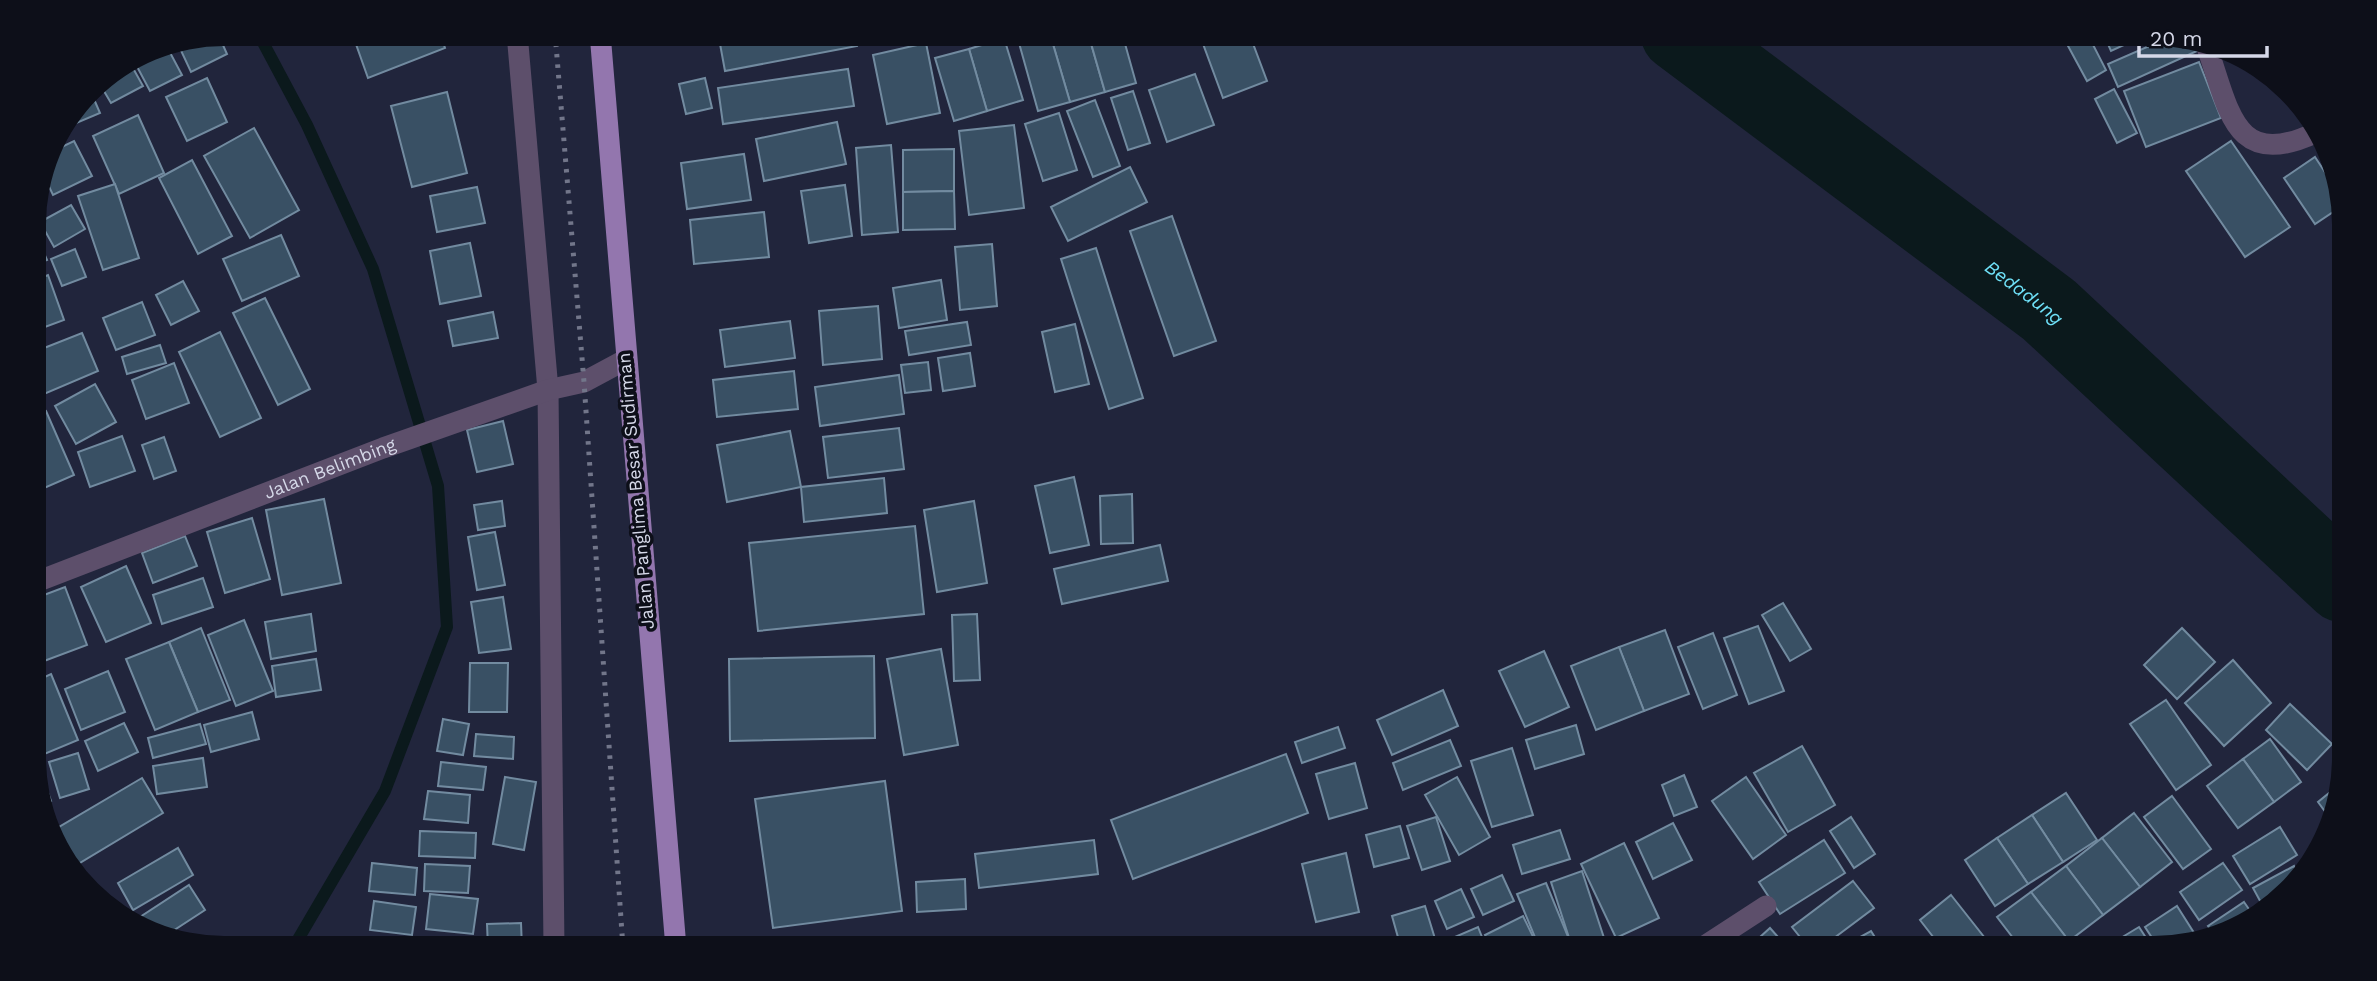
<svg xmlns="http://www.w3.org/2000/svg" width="2377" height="981" font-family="'Work Sans',sans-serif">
	<rect width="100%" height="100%" fill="#21253c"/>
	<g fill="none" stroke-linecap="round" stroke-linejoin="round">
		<!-- stream -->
		<polyline stroke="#0b191c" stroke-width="12" points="258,33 307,125 373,269 438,486 447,627 385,791 293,948"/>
		<!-- river -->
		<path stroke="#0b191c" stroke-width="77" id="s1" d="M 1679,33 L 2049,310 L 2343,584"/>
	</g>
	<!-- building -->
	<g fill="#395064" stroke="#728ba0" stroke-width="2">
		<polygon points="352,33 440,33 445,48 368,78"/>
		<polygon points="718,33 855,33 857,46 725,71"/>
		<polygon points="1088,33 1105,92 1070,102 1050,34"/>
		<polygon points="1088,33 1122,33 1136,83 1105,92"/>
		<polygon points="1199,33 1249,33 1267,81 1223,98"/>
		<polygon points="2061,33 2087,33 2106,70 2087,81"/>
		<polygon points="2103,33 2150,33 2111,51"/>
		<polygon points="218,34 227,54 191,72 177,42"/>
		<polygon points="1050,34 1070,102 1038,111 1019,43"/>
		<polygon points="2172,36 2192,40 2197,51 2118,87 2108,64"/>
		<polygon points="1004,38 1023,100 987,111 969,49"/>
		<polygon points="926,43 940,113 887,124 873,55"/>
		<polygon points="166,45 182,75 150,91 133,59 151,48"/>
		<polygon points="969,49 987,111 954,121 935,58"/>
		<polygon points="129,61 143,86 111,103 98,81"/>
		<polygon points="2199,62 2221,118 2146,147 2124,91"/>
		<polygon points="848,69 854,106 723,124 718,88"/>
		<polygon points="1195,74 1214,125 1167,142 1149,90"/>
		<polygon points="207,78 227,122 187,141 166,97"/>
		<polygon points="705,78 712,108 686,114 679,84"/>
		<polygon points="2114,89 2137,133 2117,143 2095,99"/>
		<polygon points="90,90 100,113 74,124 71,116"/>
		<polygon points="1133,91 1150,143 1128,150 1111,98"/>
		<polygon points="447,92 467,173 412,187 391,106"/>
		<polygon points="1095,100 1120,166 1093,177 1067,111"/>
		<polygon points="1059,113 1077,170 1043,181 1025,124"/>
		<polygon points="138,115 164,173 119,194 93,136"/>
		<polygon points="837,122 846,164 764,181 756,139"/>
		<polygon points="1014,125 1024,208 969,215 959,131"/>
		<polygon points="254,128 299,210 250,238 204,156"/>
		<polygon points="74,141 92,176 53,195 43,174 49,153"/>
		<polygon points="2231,141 2290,227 2245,257 2186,171"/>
		<polygon points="891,145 898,232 862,235 856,148"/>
		<polygon points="954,149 954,191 903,192 903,150"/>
		<polygon points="744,154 751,200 687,209 681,163"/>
		<polygon points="2315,157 2342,198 2342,206 2315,224 2284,178"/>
		<polygon points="192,160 232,236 198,254 159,178"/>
		<polygon points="1130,167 1147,202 1068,241 1051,207"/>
		<polygon points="115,184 139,258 103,270 78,196"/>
		<polygon points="845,185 852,236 809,243 801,191"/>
		<polygon points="477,187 485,223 437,232 430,196"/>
		<polygon points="954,191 955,229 903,230 903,192"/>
		<polygon points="71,205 85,229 54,247 40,222"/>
		<polygon points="764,212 769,257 694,264 690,220"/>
		<polygon points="1172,216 1216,341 1174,356 1130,231"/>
		<polygon points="34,230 47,260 34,265"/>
		<polygon points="281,235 299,276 242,301 223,259"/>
		<polygon points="470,243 481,296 440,304 430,251"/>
		<polygon points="992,244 997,306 960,310 955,247"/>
		<polygon points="1096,248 1143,398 1109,409 1061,259"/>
		<polygon points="75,249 86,277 62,286 51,259"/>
		<polygon points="48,275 64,320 34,331 34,281"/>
		<polygon points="941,280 947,320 899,328 893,288"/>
		<polygon points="183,281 199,311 171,325 156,295"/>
		<polygon points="265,298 310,389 278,405 233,313"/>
		<polygon points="142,302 155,335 116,350 103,318"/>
		<polygon points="878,306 882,359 823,365 819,311"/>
		<polygon points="493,312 498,338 453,346 448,321"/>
		<polygon points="790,321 795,358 725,367 720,330"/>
		<polygon points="967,322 971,345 909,355 905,331"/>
		<polygon points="1075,324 1089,384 1055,392 1042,332"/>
		<polygon points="220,332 261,418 220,437 179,352"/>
		<polygon points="82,333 98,371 44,394 35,372 34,352"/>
		<polygon points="160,345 166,363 127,374 122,357"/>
		<polygon points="970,353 975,386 943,391 938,358"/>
		<polygon points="928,362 931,390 905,393 901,365"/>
		<polygon points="174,363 189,403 146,419 132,380"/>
		<polygon points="794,371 798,409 717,417 713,380"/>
		<polygon points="899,375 904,414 820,426 815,387"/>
		<polygon points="95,384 116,422 76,444 55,406"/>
		<polygon points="46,411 74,475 35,492 35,416"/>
		<polygon points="503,421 513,464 477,472 467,430"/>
		<polygon points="899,428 904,469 828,478 823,437"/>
		<polygon points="790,431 801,487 727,502 717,445"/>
		<polygon points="122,436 135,471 90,487 78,452"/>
		<polygon points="164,437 176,471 154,479 142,445"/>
		<polygon points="1074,477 1089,545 1050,553 1035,486"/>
		<polygon points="884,478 887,513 804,522 801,487"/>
		<polygon points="1132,494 1133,543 1101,544 1100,496"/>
		<polygon points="324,499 341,583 282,595 266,510"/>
		<polygon points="502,501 505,526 478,530 474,505"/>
		<polygon points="974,501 987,583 937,592 924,510"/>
		<polygon points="252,518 270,579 225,593 207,532"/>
		<polygon points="915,526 924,614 758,631 749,543"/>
		<polygon points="495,532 505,585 477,590 468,537"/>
		<polygon points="185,536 197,566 153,583 142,553"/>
		<polygon points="1160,545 1168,581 1062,604 1054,569"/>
		<polygon points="126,566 151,623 106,642 81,587"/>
		<polygon points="203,578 213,607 162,624 153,595"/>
		<polygon points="65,587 87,645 36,664 36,598"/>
		<polygon points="503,597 511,649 479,653 471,602"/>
		<polygon points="1783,603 1811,649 1790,661 1762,615"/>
		<polygon points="311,614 316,651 271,659 265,622"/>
		<polygon points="977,614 980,680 954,681 952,615"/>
		<polygon points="244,620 273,691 236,706 208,635"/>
		<polygon points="1758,626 1784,691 1749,704 1724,638"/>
		<polygon points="201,628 230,700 198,712 169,642"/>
		<polygon points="2182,628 2215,662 2177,699 2144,665"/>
		<polygon points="1665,630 1689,694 1644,711 1619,647"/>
		<polygon points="1713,633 1737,695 1703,709 1678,647"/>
		<polygon points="169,642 198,712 155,730 126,659"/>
		<polygon points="1619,647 1644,711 1596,730 1571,666"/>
		<polygon points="941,649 958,745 904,755 887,659"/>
		<polygon points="1544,651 1569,707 1525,727 1499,671"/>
		<polygon points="874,656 875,738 730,741 729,659"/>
		<polygon points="316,659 321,690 276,697 272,666"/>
		<polygon points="2233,660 2271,703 2224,746 2185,703"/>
		<polygon points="470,663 508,663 507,712 469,712"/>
		<polygon points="108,671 125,712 81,730 65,689"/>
		<polygon points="51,674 78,740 42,755 37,741 36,681"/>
		<polygon points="1443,690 1458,726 1392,755 1377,720"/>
		<polygon points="2166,700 2211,765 2176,790 2130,724"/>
		<polygon points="2290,704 2332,744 2307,770 2266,730"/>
		<polygon points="252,712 259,739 211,752 204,725"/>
		<polygon points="443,719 469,724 463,755 437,751"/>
		<polygon points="124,723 138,752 98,771 85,741"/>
		<polygon points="200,724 206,744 153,758 148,738"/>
		<polygon points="1576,725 1584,754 1535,769 1526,740"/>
		<polygon points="1338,727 1345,748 1302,763 1295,742"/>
		<polygon points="476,734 514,737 513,759 474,756"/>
		<polygon points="2270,739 2301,782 2274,802 2243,759"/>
		<polygon points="1450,740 1461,766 1403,790 1393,763"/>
		<polygon points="1802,746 1835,805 1788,832 1754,773"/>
		<polygon points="1512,748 1533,815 1492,827 1471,761"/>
		<polygon points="78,753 89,789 60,798 49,762"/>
		<polygon points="1286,754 1308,813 1133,879 1111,820"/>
		<polygon points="203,758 207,787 157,794 153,766"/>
		<polygon points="2243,759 2274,802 2238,828 2207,786"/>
		<polygon points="441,762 486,767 483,790 438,786"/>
		<polygon points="1355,763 1367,808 1329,819 1316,774"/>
		<polygon points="1684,775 1697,807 1674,816 1662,785"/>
		<polygon points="42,776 51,801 42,804 37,794 37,778"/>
		<polygon points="505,777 536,782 524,850 493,844"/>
		<polygon points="1457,777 1490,837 1459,855 1425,795"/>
		<polygon points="1746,777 1786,835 1753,859 1712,801"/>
		<polygon points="142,778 163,813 73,867 54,830"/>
		<polygon points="885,781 902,911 773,928 755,799"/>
		<polygon points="2339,785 2334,819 2332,821 2318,802"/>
		<polygon points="428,791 470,795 468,823 424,819"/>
		<polygon points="2066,793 2097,840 2063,862 2032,815"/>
		<polygon points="2172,796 2211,849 2183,869 2144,817"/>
		<polygon points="2134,813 2172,862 2140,887 2102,838"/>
		<polygon points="2032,815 2063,862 2028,884 1997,838"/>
		<polygon points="1436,817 1450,861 1422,870 1407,826"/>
		<polygon points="1851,817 1875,854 1854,868 1830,831"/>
		<polygon points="1673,823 1692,860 1653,879 1636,842"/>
		<polygon points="1400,826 1409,858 1374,867 1366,835"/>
		<polygon points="2280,827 2297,855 2250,884 2233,856"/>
		<polygon points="1560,830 1570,859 1522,874 1513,845"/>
		<polygon points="420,831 476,833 475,858 419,856"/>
		<polygon points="1997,838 2028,884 1995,906 1965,860"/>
		<polygon points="2102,838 2140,887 2103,915 2066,866"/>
		<polygon points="1094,840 1098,874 979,888 975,854"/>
		<polygon points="1824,840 1845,873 1780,914 1759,882"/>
		<polygon points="1624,843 1659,918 1616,938 1581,864"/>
		<polygon points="178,848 193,875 133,910 118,883"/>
		<polygon points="1346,853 1359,912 1316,922 1302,864"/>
		<polygon points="372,863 417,868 415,895 369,891"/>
		<polygon points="2223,863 2242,890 2199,920 2180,892"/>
		<polygon points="425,864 470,866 468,893 424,891"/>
		<polygon points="2066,866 2103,915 2069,941 2031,892"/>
		<polygon points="2294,866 2296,871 2265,910 2253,888"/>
		<polygon points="1582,871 1607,947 1572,947 1551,882"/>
		<polygon points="1502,875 1514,901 1483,915 1471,889"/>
		<polygon points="965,879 966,909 917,912 916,882"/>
		<polygon points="1853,881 1874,908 1822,947 1808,947 1792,927"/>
		<polygon points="1546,883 1569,939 1550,947 1539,947 1517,894"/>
		<polygon points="189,885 205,910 162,938 147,927 140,917"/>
		<polygon points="1461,889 1474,917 1447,929 1435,901"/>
		<polygon points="2031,892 2069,941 2061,947 2020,947 1997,917"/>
		<polygon points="430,894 478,899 473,934 426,929"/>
		<polygon points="1951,895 1992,947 1941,947 1920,920"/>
		<polygon points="374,901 416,907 412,935 370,930"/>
		<polygon points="2244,902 2253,915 2211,930 2208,926"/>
		<polygon points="1425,906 1436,942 1401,948 1392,916"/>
		<polygon points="2177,906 2196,936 2158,947 2145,927"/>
		<polygon points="1523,916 1538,947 1491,947 1485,935"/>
		<polygon points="521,923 522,948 488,948 487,924"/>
		<polygon points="1478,927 1486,947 1453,948 1450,939"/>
		<polygon points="2139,927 2152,947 2106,947"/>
		<polygon points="1770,928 1787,947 1749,947"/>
		<polygon points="1871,931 1881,947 1842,947"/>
		<polygon points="440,939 440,948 396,948 396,940"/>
		<polygon points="353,940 388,942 387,948 353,948"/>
	</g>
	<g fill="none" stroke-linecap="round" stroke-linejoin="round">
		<!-- minor -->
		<g stroke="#5d4f6b" stroke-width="21">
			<polyline points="517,33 548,390 554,948"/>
			<path d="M 2205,42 C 2229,105 2231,172 2315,133"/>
			<path id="s2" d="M 36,582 L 383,448 L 548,390 L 584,382 L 625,360"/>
			<polyline points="1703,947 1766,906"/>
		</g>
		<!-- major -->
		<polyline stroke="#9376ae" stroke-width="21" points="600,33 676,948"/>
		<!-- rail -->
		<polyline stroke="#72768a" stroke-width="5" stroke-dasharray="3.5 7" stroke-linecap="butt" points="555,33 584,382 623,948"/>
	</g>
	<g text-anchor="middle" stroke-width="7" stroke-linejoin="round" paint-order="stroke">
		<!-- street labels -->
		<g font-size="18" fill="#d5d8e8" stroke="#0d0f19">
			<text dy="6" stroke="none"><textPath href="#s2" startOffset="315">Jalan Belimbing</textPath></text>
			<text transform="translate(636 491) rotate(-95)" y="6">Jalan Panglima Besar Sudirman</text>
		</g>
		<!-- water labels -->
		<g font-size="19" font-style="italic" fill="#6fe1f8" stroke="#0d0f19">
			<text dy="7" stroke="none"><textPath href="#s1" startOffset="432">Bedadung</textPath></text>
		</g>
	</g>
	<!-- crop -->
	<path d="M0 0H2377V981H0ZM224 46H2154A178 178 0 0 1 2332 224V758A178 178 0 0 1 2154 936H224A178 178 0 0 1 46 758V224A178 178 0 0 1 224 46Z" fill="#0d0f19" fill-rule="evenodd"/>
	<!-- scale -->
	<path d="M2139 46v10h128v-10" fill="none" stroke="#d5d8e8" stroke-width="3.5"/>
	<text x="2150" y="46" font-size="21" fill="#d5d8e8" stroke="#0d0f19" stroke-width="5" paint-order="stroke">20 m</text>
</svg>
